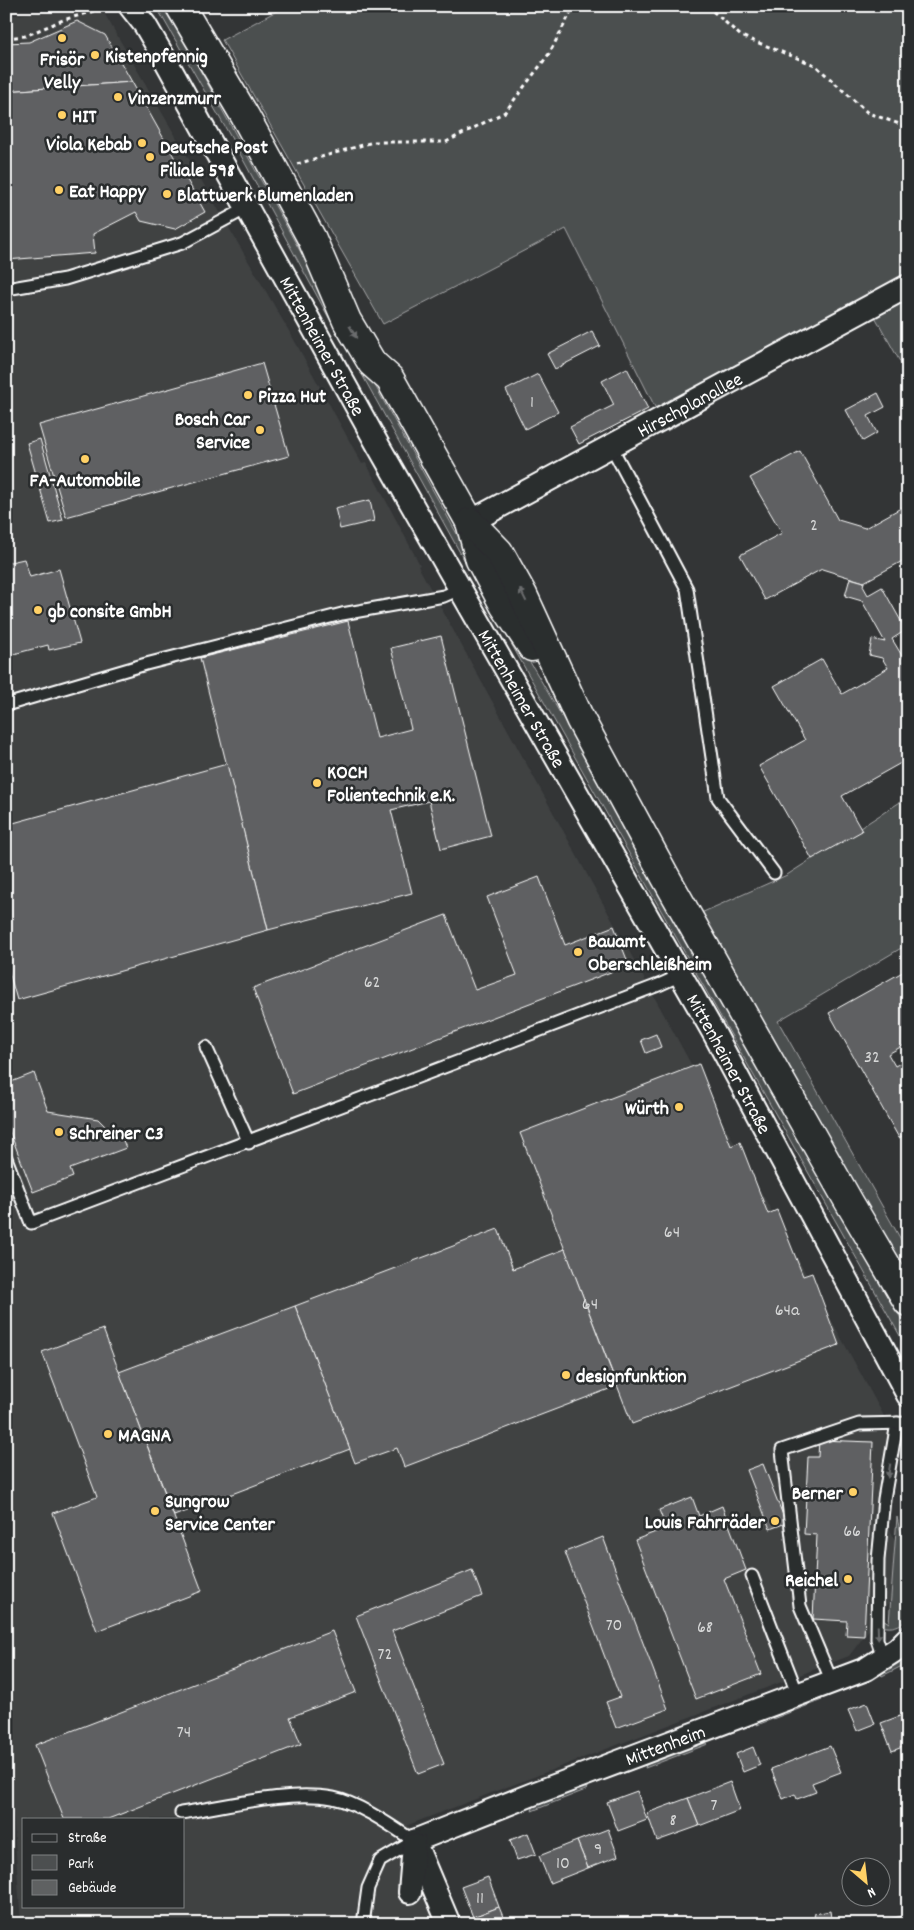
<svg xmlns="http://www.w3.org/2000/svg" width="914" height="1930" font-family="Dekko,sans-serif">
	<rect width="100%" height="100%" fill="#333536"/>
	<filter id="ink" filterUnits="userSpaceOnUse"><feTurbulence type="fractalNoise" baseFrequency=".02" numOctaves="2"/><feDisplacementMap in="SourceGraphic" scale="10" xChannelSelector="R" yChannelSelector="G"/><feConvolveMatrix kernelMatrix="1 2 1 2 8 2 1 2 1" color-interpolation-filters="sRGB"/></filter>
	<g filter="url(#ink)">
		<!-- built -->
		<path fill="#404243" fill-rule="evenodd" d="M 100,6 L 293,338 L 362,464 L 366,463 L 420,565 L 418,566 L 891,1429 L 878,1495 L 908,1578 L 849,1656 L 408,1825 L 446,1924 L 21,1924 L 6,1714 L 6,16 ZM 24,1819 L 184,1819 L 184,1906 L 24,1906 Z"/>
		<!-- green -->
		<g fill="#4c4f50" stroke="#a6a7a8">
			<polygon points="156,6 162,6 189,50 351,343 346,345 342,342 233,141"/>
			<polygon points="286,6 908,6 908,376 873,313 667,431 566,229 383,324 222,40"/>
			<polygon points="356,351 494,601 606,791 908,1331 908,1350 458,549 354,360 352,357"/>
			<polygon points="908,797 908,944 778,1021 908,1252 908,1273 877,1227 701,913 787,875"/>
			<path d="M 897,1517 L 899,1527 L 908,1546 L 908,1619 C 900,1626 892,1629 882,1626 L 878,1616 L 889,1623 Z"/>
			<polygon points="908,1655 908,1663 882,1676 880,1673"/>
			<polygon points="815,1696 822,1700 757,1725 759,1718"/>
			<polygon points="702,1740 708,1744 645,1768 647,1761"/>
			<polygon points="583,1787 588,1789 532,1811 534,1805"/>
		</g>
		<!-- building -->
		<g fill="#5f6162" stroke="#fff">
			<polygon points="77,21 105,35 132,82 6,91 6,43 29,42"/>
			<polygon points="132,82 205,212 175,229 141,221 136,212 93,234 95,253 6,260 6,91"/>
			<polygon points="592,331 600,346 555,369 547,354"/>
			<polygon points="262,363 289,456 66,517 39,425"/>
			<polygon points="627,368 648,409 579,444 570,427 614,405 602,381"/>
			<polygon points="538,374 558,412 525,429 506,390"/>
			<polygon points="878,393 885,407 868,416 877,433 863,441 846,410"/>
			<polygon points="40,439 63,520 50,523 27,443"/>
			<polygon points="800,451 838,520 865,528 908,504 908,558 864,582 822,569 765,600 740,555 782,533 750,478"/>
			<polygon points="370,500 374,521 340,529 335,508"/>
			<polygon points="24,559 30,577 59,569 80,643 49,650 48,645 6,656 6,563"/>
			<polygon points="850,578 864,582 863,586 868,595 882,587 906,630 892,639 904,659 908,657 908,759 842,796 862,831 812,859 759,766 805,740 774,686 822,659 842,694 888,668 882,658 869,655 872,639 885,642 862,601 845,596"/>
			<polygon points="348,621 377,738 411,729 391,648 441,636 491,836 441,849 429,801 391,810 412,893 268,930 200,658"/>
			<polygon points="227,764 268,930 17,1000 6,961 6,825"/>
			<polygon points="539,877 565,945 614,926 629,965 293,1094 253,988 446,915 475,990 517,975 487,897"/>
			<polygon points="908,969 908,1043 888,1054 895,1066 908,1059 908,1133 899,1138 829,1013"/>
			<polygon points="656,1034 661,1047 646,1053 641,1040"/>
			<polygon points="699,1064 731,1146 740,1142 768,1214 777,1210 803,1276 812,1273 839,1345 632,1424 520,1133"/>
			<polygon points="34,1073 48,1111 98,1119 107,1128 111,1139 121,1135 126,1148 70,1169 73,1177 33,1192 6,1122 6,1084"/>
			<polygon points="498,1229 513,1269 565,1249 617,1386 404,1467 397,1448 355,1463 295,1306"/>
			<polygon points="295,1306 350,1449 174,1516 119,1372"/>
			<polygon points="103,1329 202,1591 97,1631 53,1513 97,1497 42,1352"/>
			<polygon points="819,1440 873,1442 864,1636 846,1635 847,1621 813,1619 817,1535 804,1534 808,1457 818,1457"/>
			<polygon points="763,1464 786,1523 770,1529 747,1470"/>
			<polygon points="692,1497 699,1516 722,1506 746,1570 724,1579 761,1674 696,1699 635,1540 666,1528 659,1510"/>
			<polygon points="603,1537 668,1709 616,1728 606,1702 620,1697 565,1552"/>
			<polygon points="472,1570 482,1596 392,1631 444,1764 418,1774 356,1616"/>
			<polygon points="332,1631 356,1692 290,1717 301,1744 108,1819 64,1819 35,1745"/>
			<polygon points="867,1703 875,1724 857,1731 848,1710"/>
			<polygon points="908,1713 908,1745 892,1751 881,1723"/>
			<polygon points="830,1746 841,1772 812,1783 816,1792 797,1799 795,1794 783,1799 771,1769"/>
			<polygon points="753,1747 760,1765 743,1772 736,1754"/>
			<polygon points="730,1782 740,1810 699,1826 688,1798"/>
			<polygon points="637,1791 647,1820 618,1831 607,1802"/>
			<polygon points="688,1798 699,1826 657,1841 647,1813"/>
			<polygon points="608,1829 618,1856 588,1868 577,1841"/>
			<polygon points="528,1833 536,1854 517,1860 510,1840"/>
			<polygon points="577,1841 588,1868 550,1883 539,1856"/>
			<polygon points="488,1877 499,1907 473,1917 461,1887"/>
			<polygon points="499,1907 506,1924 475,1924 473,1917"/>
			<polygon points="830,1911 832,1924 816,1924 814,1914"/>
			<polygon points="908,1915 908,1924 865,1924"/>
		</g>
		<g fill="none" stroke-linecap="round" stroke-linejoin="round">
			<defs>
				<g id="service">
					<polyline points="6,289 65,279 182,243 247,208"/>
					<polyline points="611,446 687,589 718,798 774,873"/>
					<polyline points="6,705 146,664 342,614 444,596 460,589"/>
					<polyline points="206,1047 249,1143"/>
					<path d="M 6,1158 L 31,1223 C 242,1145 451,1064 661,984 L 681,975"/>
					<polyline points="752,1576 798,1695"/>
					<polyline points="883,1658 877,1639 878,1560 884,1499 897,1423"/>
					<polyline points="832,1682 800,1606 782,1450 859,1424 908,1423"/>
					<path d="M 181,1813 C 228,1806 287,1790 333,1798 C 359,1803 393,1827 414,1841 L 380,1861 L 368,1888 L 363,1924"/>
				</g>
				<g id="minor">
					<path id="s1" d="M 130,6 L 145,25 L 166,61 L 379,447 L 715,1035 L 908,1395"/>
					<path id="s2" d="M 470,522 L 908,286"/>
					<path id="s3" d="M 414,1841 L 533,1794 L 866,1669 L 897,1649 L 908,1638"/>
					<polyline points="414,1841 449,1924"/>
					<polyline points="410,1892 414,1845"/>
				</g>
				<g id="secondary">
					<polyline points="180,6 245,116 312,239 347,321 372,363 390,379 470,522 480,560 504,605 532,647"/>
					<polyline points="470,522 499,552 523,595 580,719 665,876 849,1202 908,1302"/>
				</g>
			</defs>
			<!-- service casing -->
			<use href="#service" stroke="#fff" stroke-width="15"/>
			<!-- minor casing -->
			<use href="#minor" stroke="#fff" stroke-width="26"/>
			<!-- secondary casing -->
			<use href="#secondary" stroke="#fff" stroke-width="31"/>
			<!-- path -->
			<g stroke="#fff" stroke-width="3" stroke-dasharray="4 4" stroke-linecap="butt">
				<polyline points="707,6 741,36 815,65 868,113 908,127"/>
				<polyline points="6,38 25,36 63,20 98,10"/>
				<polyline points="297,164 373,142 446,142 505,112 549,54 574,6"/>
			</g>
			<!-- service -->
			<use href="#service" stroke="#2a2d2e" stroke-width="11"/>
			<!-- minor -->
			<use href="#minor" stroke="#2a2d2e" stroke-width="22"/>
			<!-- secondary -->
			<use href="#secondary" stroke="#2a2d2e" stroke-width="28"/>
		</g>
		<!-- one-way arrows -->
		<defs><path id="oneway-solid" d="M-6-.8H1V-3.2L6.5 0L1 3.2V.8H-6Z" transform="scale(1.25)"/></defs>
		<g fill="#6a6c6d">
			<use href="#oneway-solid" transform="translate(353 332) rotate(60)"/>
			<use href="#oneway-solid" transform="translate(523 595) rotate(-117)"/>
			<use href="#oneway-solid" transform="translate(889 1471) rotate(100)"/>
			<use href="#oneway-solid" transform="translate(878 1633) rotate(88)"/>
		</g>
	</g>
	<!-- markers -->
	<g fill="#ffd166" stroke="#2a2d2e" stroke-width="2">
		<circle cx="62" cy="38" r="5"/>
		<circle cx="95" cy="55" r="5"/>
		<circle cx="118" cy="97" r="5"/>
		<circle cx="62" cy="115" r="5"/>
		<circle cx="142" cy="143" r="5"/>
		<circle cx="150" cy="157" r="5"/>
		<circle cx="59" cy="190" r="5"/>
		<circle cx="167" cy="194" r="5"/>
		<circle cx="248" cy="395" r="5"/>
		<circle cx="260" cy="430" r="5"/>
		<circle cx="85" cy="459" r="5"/>
		<circle cx="38" cy="610" r="5"/>
		<circle cx="317" cy="783" r="5"/>
		<circle cx="578" cy="952" r="5"/>
		<circle cx="679" cy="1107" r="5"/>
		<circle cx="59" cy="1132" r="5"/>
		<circle cx="566" cy="1375" r="5"/>
		<circle cx="108" cy="1434" r="5"/>
		<circle cx="853" cy="1492" r="5"/>
		<circle cx="155" cy="1511" r="5"/>
		<circle cx="775" cy="1521" r="5"/>
		<circle cx="848" cy="1579" r="5"/>
	</g>
	<g text-anchor="middle" stroke-width="5" stroke-linejoin="round" paint-order="stroke">
		<!-- number labels -->
		<g font-size="18" fill="#d7d8d8">
			<text x="532" y="407">1</text>
			<text x="814" y="530">2</text>
			<text x="372" y="987">62</text>
			<text x="872" y="1062">32</text>
			<text x="672" y="1237">64</text>
			<text x="590" y="1309">64</text>
			<text x="787" y="1315">64a</text>
			<text x="852" y="1536">66</text>
			<text x="614" y="1630">70</text>
			<text x="705" y="1632">68</text>
			<text x="385" y="1659">72</text>
			<text x="184" y="1737">74</text>
			<text x="714" y="1810">7</text>
			<text x="673" y="1825">8</text>
			<text x="598" y="1854">9</text>
			<text x="563" y="1868">10</text>
			<text x="480" y="1903">11</text>
		</g>
		<!-- poi labels -->
		<g font-size="20" font-weight="bold" fill="#fff" stroke="#2a2d2e" text-anchor="start">
			<text x="105" y="62">Kistenpfennig</text>
			<text x="62" y="65" text-anchor="middle">Frisör<tspan x="62" dy="23">Velly</tspan></text>
			<text x="128" y="104">Vinzenzmurr</text>
			<text x="72" y="122">HIT</text>
			<text x="132" y="150" text-anchor="end">Viola Kebab</text>
			<text x="160" y="153">Deutsche Post<tspan x="160" dy="23">Filiale 598</tspan></text>
			<text x="69" y="197">Eat Happy</text>
			<text x="177" y="201">Blattwerk Blumenladen</text>
			<text x="258" y="402">Pizza Hut</text>
			<text x="250" y="425" text-anchor="end">Bosch Car<tspan x="250" dy="23">Service</tspan></text>
			<text x="85" y="486" text-anchor="middle">FA-Automobile</text>
			<text x="48" y="617">gb consite GmbH</text>
			<text x="327" y="778">KOCH<tspan x="327" dy="23">Folientechnik e.K.</tspan></text>
			<text x="588" y="947">Bauamt<tspan x="588" dy="23">Oberschleißheim</tspan></text>
			<text x="669" y="1114" text-anchor="end">Würth</text>
			<text x="69" y="1139">Schreiner C3</text>
			<text x="576" y="1382">designfunktion</text>
			<text x="118" y="1441">MAGNA</text>
			<text x="843" y="1499" text-anchor="end">Berner</text>
			<text x="165" y="1507">Sungrow<tspan x="165" dy="23">Service Center</tspan></text>
			<text x="765" y="1528" text-anchor="end">Louis Fahrräder</text>
			<text x="838" y="1586" text-anchor="end">Reichel</text>
		</g>
		<!-- street labels -->
		<g font-size="20" fill="#fff" stroke="#2a2d2e">
			<text dy="7" stroke="none"><textPath href="#s1" startOffset="391">Mittenheimer Straße</textPath></text>
			<text dy="7" stroke="none"><textPath href="#s2" startOffset="249">Hirschplanallee</textPath></text>
			<text dy="7" stroke="none"><textPath href="#s1" startOffset="796">Mittenheimer Straße</textPath></text>
			<text dy="7" stroke="none"><textPath href="#s1" startOffset="1216">Mittenheimer Straße</textPath></text>
			<text dy="7" stroke="none"><textPath href="#s3" startOffset="269">Mittenheim</textPath></text>
		</g>
	</g>
	<!-- margin -->
	<rect width="914" height="1930" fill="none" stroke="#2a2d2e" stroke-width="25"/>
	<rect x="12" y="12" width="889" height="1905" fill="none" stroke="#fff" stroke-width="2" filter="url(#ink)"/>
	<!-- legend -->
	<rect x="22" y="1818" width="162" height="90" fill="#2a2d2e" stroke="#7f8182"/>
	<rect x="32" y="1834" width="25" height="8" fill="#2a2d2e" stroke="#7f8182"/>
	<text x="68" y="1842" font-size="15" fill="#ffffff">Straße</text>
	<rect x="32" y="1855" width="25" height="15" fill="#4c4f50" stroke="#7f8182"/>
	<text x="68" y="1868" font-size="15" fill="#ffffff">Park</text>
	<rect x="32" y="1880" width="25" height="15" fill="#5f6162" stroke="#7f8182"/>
	<text x="68" y="1892" font-size="15" fill="#ffffff">Gebäude</text>
	<!-- north arrow -->
	<g transform="translate(866 1882) rotate(152)"><circle r="24" fill="#2a2d2e" stroke="#7f8182"/>
	<path d="M0-4L9 19L0 12L-9 19Z" fill="#ffd166"/>
	<text y="-8" font-size="14" font-weight="bold" text-anchor="middle" fill="#ffffff">N</text>
	</g>
</svg>
